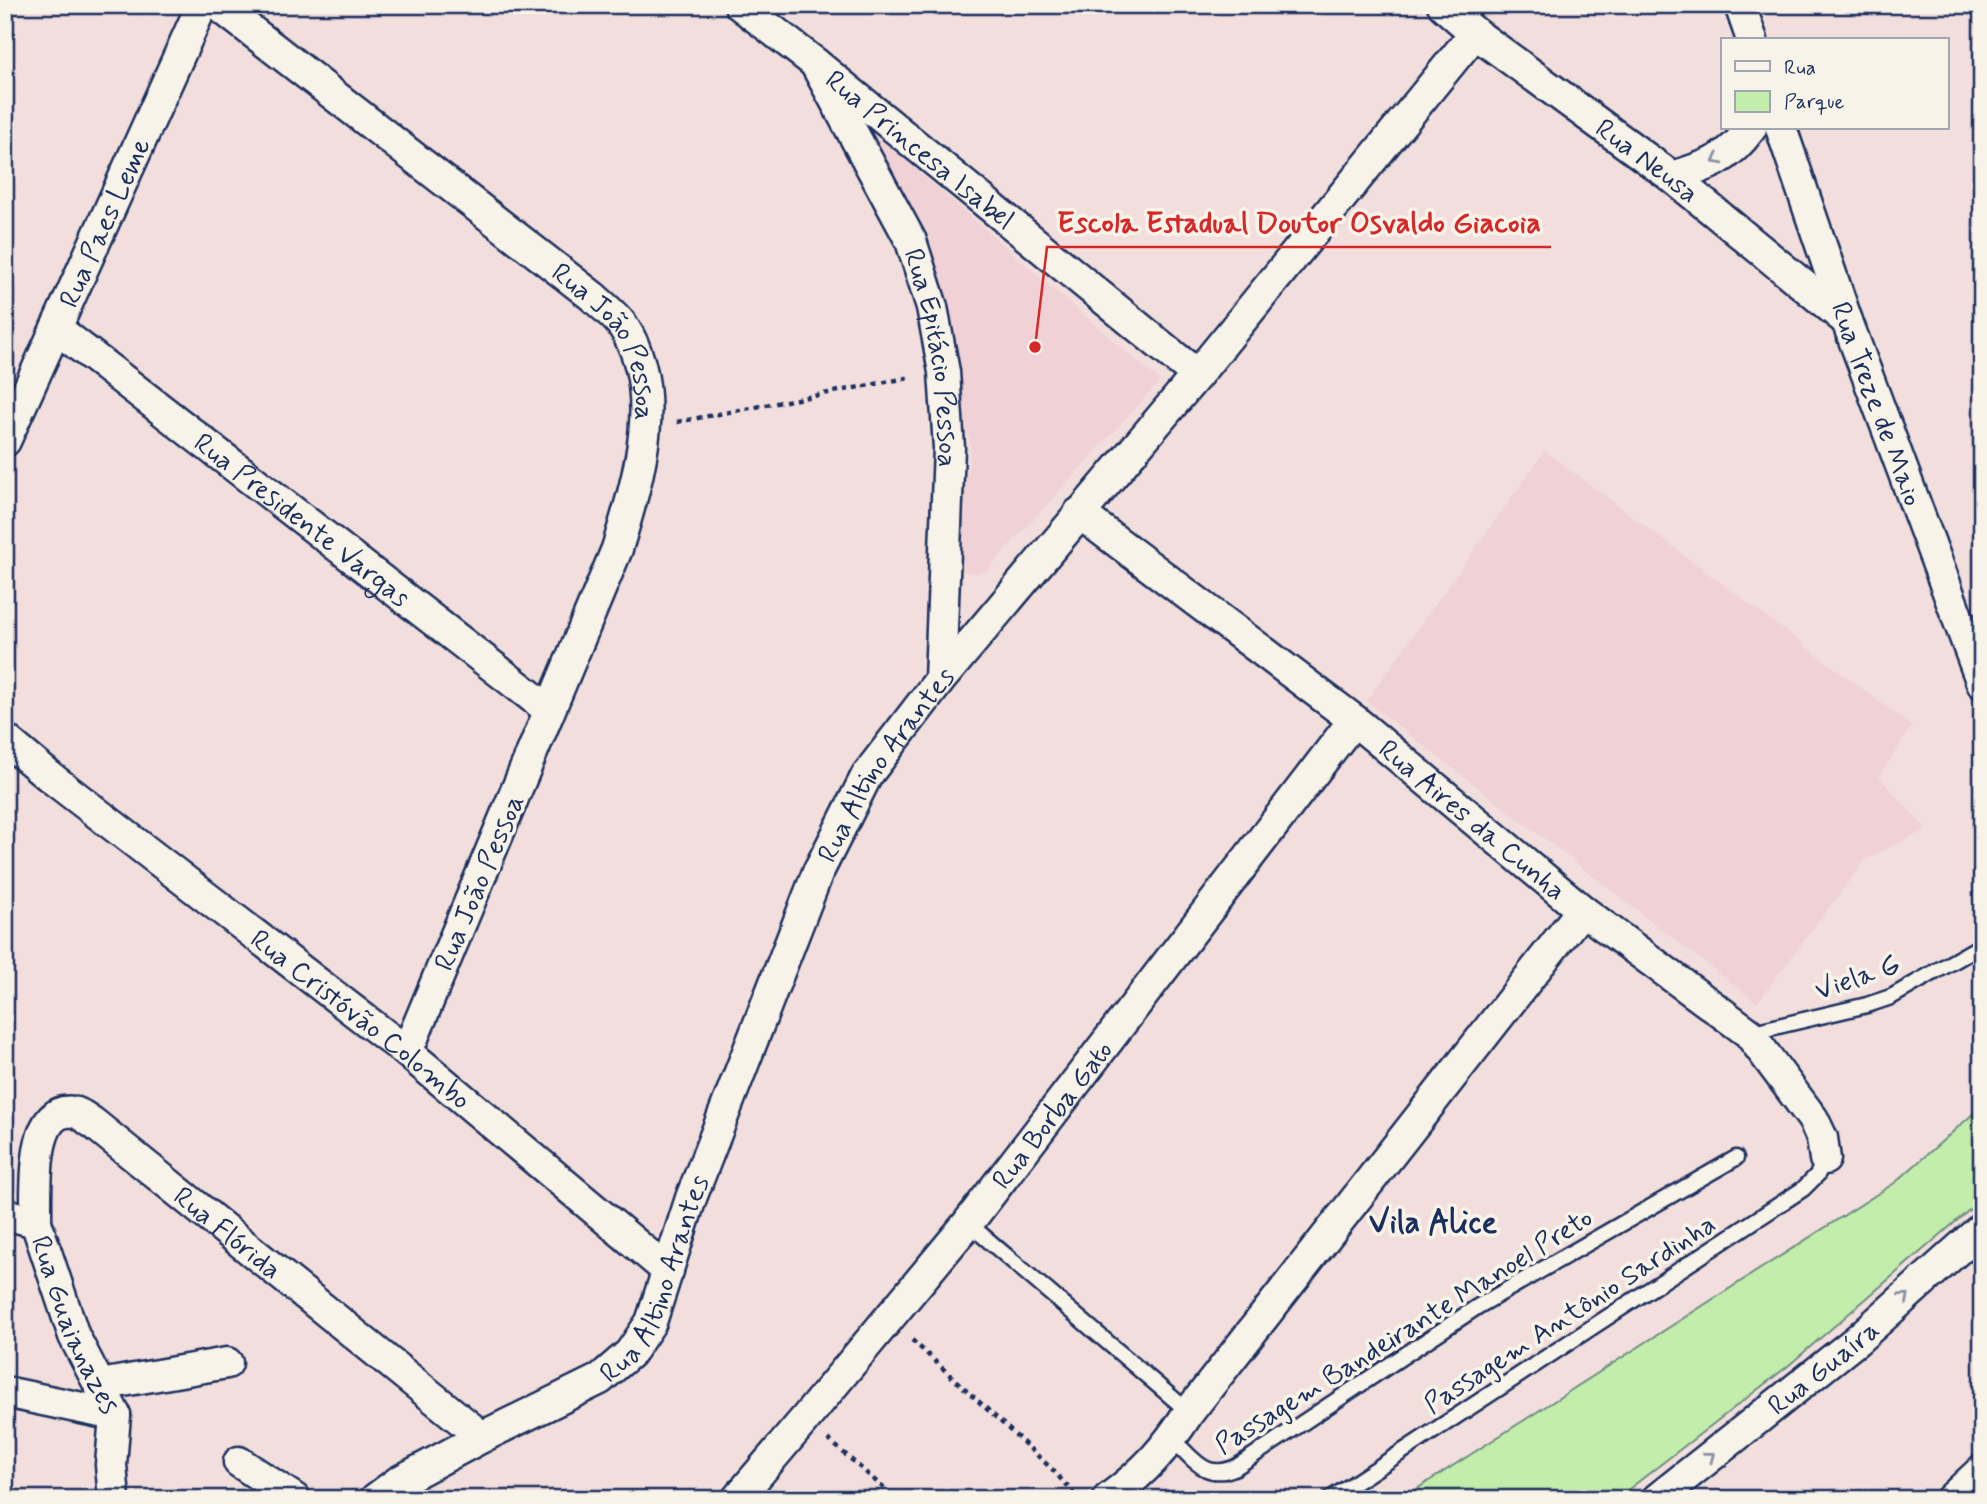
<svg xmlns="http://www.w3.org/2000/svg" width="1987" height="1504" font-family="Mynerve,sans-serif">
	<rect width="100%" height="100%" fill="#f2dfdd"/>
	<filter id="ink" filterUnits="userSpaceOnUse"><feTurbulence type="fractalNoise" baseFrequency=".0143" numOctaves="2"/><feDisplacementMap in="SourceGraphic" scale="14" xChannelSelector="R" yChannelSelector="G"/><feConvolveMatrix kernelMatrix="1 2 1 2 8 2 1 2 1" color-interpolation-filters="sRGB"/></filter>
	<g filter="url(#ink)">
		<!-- built -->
		<g fill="#efd1d6">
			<polygon points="866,126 1160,381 987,570 977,573 965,572 956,565 971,446 939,314 930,238"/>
			<polygon points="1545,451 1912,726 1879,777 1927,829 1865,860 1757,1003 1366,701"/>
		</g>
		<!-- green -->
		<polygon fill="#c2edaa" stroke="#6e8e84" stroke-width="2" points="1982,1106 1982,1199 1788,1366 1616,1499 1401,1499 1896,1182"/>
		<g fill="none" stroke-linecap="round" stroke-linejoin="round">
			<defs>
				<g id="lane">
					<polyline points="1749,1033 1867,1005 1891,997 1975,949"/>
					<polyline points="968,1223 1189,1412"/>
					<path d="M 1172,1439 C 1194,1459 1205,1481 1236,1467 L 1477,1307 L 1736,1158"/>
					<polyline points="1330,1499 1803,1189 1817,1175 1825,1159"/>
				</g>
				<g id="street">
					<path id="s1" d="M 218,5 L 592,296 C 602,305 615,315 623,326 C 666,392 638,479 617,549 L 407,1052"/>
					<path id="s2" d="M 740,5 L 815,63 L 1197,375"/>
					<path id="s3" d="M 1443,5 L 1475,33 L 1672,177 L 1847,321"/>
					<polyline points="1740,5 1752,40"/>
					<path id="s4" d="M 815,63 L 911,241 L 932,307 L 944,372 L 949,448 L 940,680"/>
					<path id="s5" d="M 1781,128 L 1847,321 L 1982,683"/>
					<path d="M 1672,177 C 1708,166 1728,160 1751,128"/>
					<path id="s6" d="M 56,328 L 549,710"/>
					<path id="s7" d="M 5,441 L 202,5"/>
					<path id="s8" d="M 1079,513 L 1354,720 L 1582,910 L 1749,1033 L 1813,1119 L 1822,1138 L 1825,1159"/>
					<path id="s9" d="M 5,739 L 49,776 L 407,1052 L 668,1271"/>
					<path id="s10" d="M 5,1214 L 36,1222 L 74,1336 L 115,1415 L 111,1465 L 114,1499"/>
					<path id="s11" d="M 36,1222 C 37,1194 29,1105 74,1112 C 80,1113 87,1119 93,1123 L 482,1437"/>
					<polyline points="100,1385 227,1363"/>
					<polyline points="5,1392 115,1415"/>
					<polyline points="239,1462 295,1499"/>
					<path id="s12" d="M 375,1499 L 398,1482 L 482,1437 L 600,1379 L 630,1353 L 651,1322 L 691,1198 L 818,872 L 867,775 L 940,680 L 1197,375 L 1475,33"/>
					<path id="s13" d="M 737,1499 L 805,1419 L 968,1223 L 1354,720"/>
					<path d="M 1108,1499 C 1145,1471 1164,1451 1189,1412 L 1582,910"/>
					<path id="s14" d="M 1657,1499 L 1857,1340 L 1982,1228"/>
					<polyline points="1951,1499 1982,1470"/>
				</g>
			</defs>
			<!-- lane casing -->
			<use href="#lane" stroke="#1b2f5e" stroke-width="19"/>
			<!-- street casing -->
			<use href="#street" stroke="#1b2f5e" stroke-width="35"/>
			<!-- path -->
			<g stroke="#1b2f5e" stroke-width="4.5" stroke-dasharray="5 5" stroke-linecap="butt">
				<polyline points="677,422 912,377"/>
				<polyline points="912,1340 1052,1469 1076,1496"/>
				<polyline points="828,1439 896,1499"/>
			</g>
			<!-- lane -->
			<use href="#lane" stroke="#f7f3e8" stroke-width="14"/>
			<!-- street -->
			<use href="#street" stroke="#f7f3e8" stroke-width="30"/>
		</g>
		<!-- one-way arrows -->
		<defs><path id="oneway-chevron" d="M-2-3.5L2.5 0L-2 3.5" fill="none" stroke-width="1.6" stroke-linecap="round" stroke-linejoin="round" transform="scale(1.75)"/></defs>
		<g stroke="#8991a3">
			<use href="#oneway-chevron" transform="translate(1717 160) rotate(152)"/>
			<use href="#oneway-chevron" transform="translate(1905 1297) rotate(-42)"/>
			<use href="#oneway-chevron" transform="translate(1710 1456) rotate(-38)"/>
		</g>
	</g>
	<g text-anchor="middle" stroke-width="7" stroke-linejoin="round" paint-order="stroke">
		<!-- street labels -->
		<g font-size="28" fill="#1b2f5e" stroke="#f7f3e8">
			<text dy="10" stroke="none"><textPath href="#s2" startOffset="231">Rua Princesa Isabel</textPath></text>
			<text dy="10" stroke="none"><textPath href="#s3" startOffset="257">Rua Neusa</textPath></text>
			<text dy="10" stroke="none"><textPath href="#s7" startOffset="240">Rua Paes Leme</textPath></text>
			<text dy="10" stroke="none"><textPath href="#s1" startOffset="522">Rua João Pessoa</textPath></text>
			<text dy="10" stroke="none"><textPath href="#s4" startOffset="322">Rua Epitácio Pessoa</textPath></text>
			<text dy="10" stroke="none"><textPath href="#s5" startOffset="292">Rua Treze de Maio</textPath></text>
			<text dy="10" stroke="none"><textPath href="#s6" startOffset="312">Rua Presidente Vargas</textPath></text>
			<text dy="10" stroke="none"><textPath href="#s12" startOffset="940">Rua Altino Arantes</textPath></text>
			<text dy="10" stroke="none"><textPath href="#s8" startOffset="499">Rua Aires da Cunha</textPath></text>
			<text transform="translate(478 882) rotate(-67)" y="10">Rua João Pessoa</text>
			<text transform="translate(1857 976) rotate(-19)" y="10">Viela G</text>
			<text dy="10" stroke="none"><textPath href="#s9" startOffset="453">Rua Cristóvão Colombo</textPath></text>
			<text dy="10" stroke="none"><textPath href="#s13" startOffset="497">Rua Borba Gato</textPath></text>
			<text dy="10" stroke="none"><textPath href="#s11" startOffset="326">Rua Flórida</textPath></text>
			<text dy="10" stroke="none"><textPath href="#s12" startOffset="373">Rua Altino Arantes</textPath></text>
			<text transform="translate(1569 1313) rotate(-33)" y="10">Passagem Antônio Sardinha</text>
			<text dy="10" stroke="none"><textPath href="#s10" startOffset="142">Rua Guaianazes</textPath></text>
			<text transform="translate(1403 1330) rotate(-32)" y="10">Passagem Bandeirante Manoel Preto</text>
			<text dy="10" stroke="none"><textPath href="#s14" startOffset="212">Rua Guaíra</textPath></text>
		</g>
		<!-- quarter labels -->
		<g font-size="32" font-weight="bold" fill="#1b2f5e" stroke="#f7f3e8">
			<text x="1433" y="1232">Vila Alice</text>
		</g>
	</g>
	<!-- callouts -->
	<path fill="none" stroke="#d62828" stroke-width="2.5" d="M1035 347L1047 247H1551"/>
	<circle fill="#d62828" stroke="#f7f3e8" stroke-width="2.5" cx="1035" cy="347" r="7"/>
	<g font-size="30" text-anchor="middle" font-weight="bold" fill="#d62828" stroke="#f7f3e8" stroke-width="7" stroke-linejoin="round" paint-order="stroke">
		<text x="1299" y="232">Escola Estadual Doutor Osvaldo Giacoia</text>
	</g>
	<!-- margin -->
	<rect width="1987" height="1504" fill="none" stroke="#f7f3e8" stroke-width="28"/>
	<rect x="14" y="14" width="1959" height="1476" fill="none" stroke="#1b2f5e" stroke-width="2.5" filter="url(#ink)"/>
	<!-- legend -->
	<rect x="1721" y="38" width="228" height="91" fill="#f7f3e8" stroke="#9fa5b1" stroke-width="2"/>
	<rect x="1735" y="61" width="35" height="10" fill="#f7f3e8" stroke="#9fa5b1" stroke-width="2"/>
	<text x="1784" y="74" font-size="21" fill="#1b2f5e">Rua</text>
	<rect x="1735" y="91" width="35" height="21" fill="#c2edaa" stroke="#9fa5b1" stroke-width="2"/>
	<text x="1784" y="108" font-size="21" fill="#1b2f5e">Parque</text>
</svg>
